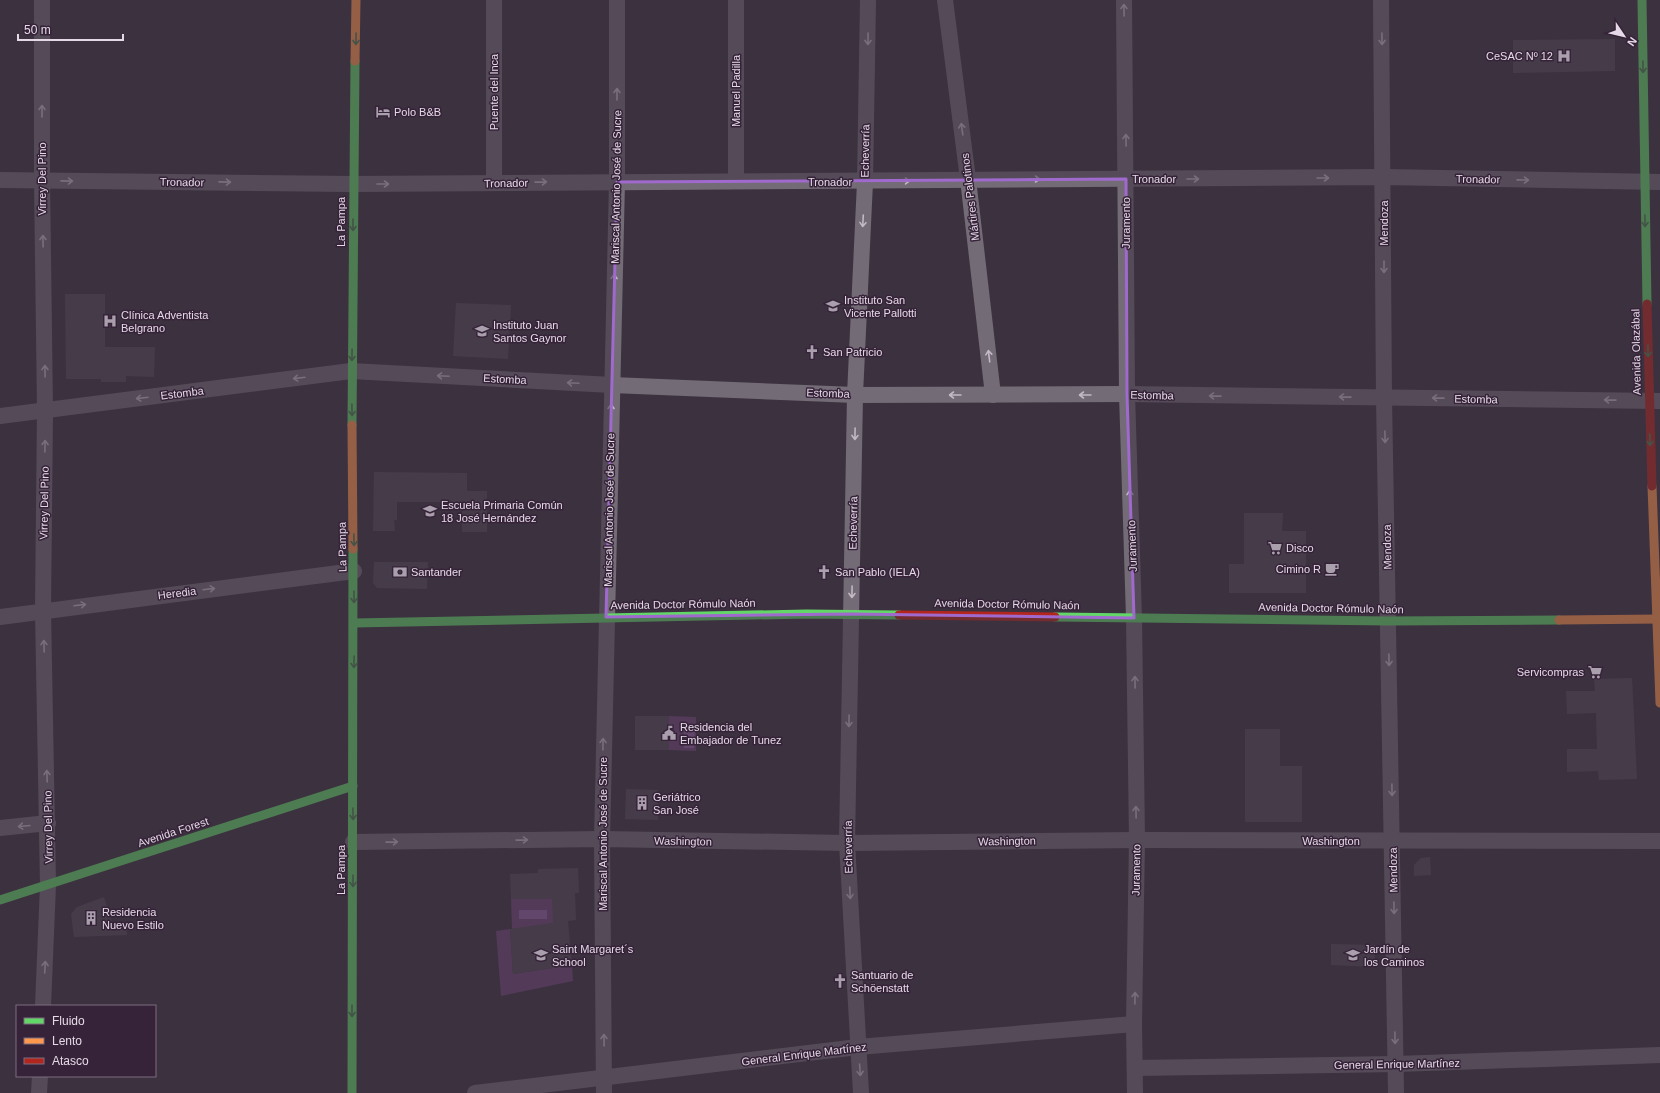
<svg xmlns="http://www.w3.org/2000/svg" width="1660" height="1093" font-family="Helvetica,sans-serif">
	<rect width="100%" height="100%" fill="#3c323f"/>
	<!-- green -->
	<g fill="#6e4677" fill-rule="evenodd">
		<path d="M 669,716 L 696,717 L 696,751 L 669,750 ZM 688,730 L 688,732 L 695,732 L 694,748 L 684,748 Z"/>
		<polygon points="511,899 552,899 555,923 512,929"/>
		<polygon points="510,929 513,974 572,965 573,981 501,996 496,931"/>
	</g>
	<!-- water -->
	<g fill="#93609f">
		<polygon points="684,729 688,729 688,732 695,732 694,748 684,748"/>
		<rect x="519" y="910" width="28" height="9"/>
	</g>
	<!-- building -->
	<g fill="#534a55">
		<polygon points="1615,39 1615,71 1513,73 1513,40"/>
		<polygon points="65,294 105,294 105,347 155,347 154,377 126,376 126,382 101,382 101,379 66,379"/>
		<polygon points="456,303 511,305 508,359 453,356"/>
		<polygon points="374,472 467,473 467,491 487,491 487,532 462,532 462,504 456,504 456,502 397,502 397,520 394,520 395,531 373,531"/>
		<polygon points="1244,513 1283,513 1282,531 1306,531 1306,593 1229,593 1229,564 1244,564"/>
		<polygon points="374,562 428,562 427,589 377,588 373,583"/>
		<polygon points="1632,678 1637,779 1599,780 1598,771 1567,772 1567,749 1597,749 1596,713 1567,714 1566,691 1595,691 1594,679"/>
		<rect x="635" y="716" width="34" height="34"/>
		<polygon points="1245,729 1280,729 1280,766 1302,766 1302,822 1245,822"/>
		<polygon points="626,789 658,790 658,820 625,819"/>
		<polygon points="1430,857 1431,875 1414,876 1414,865 1421,858"/>
		<polygon points="578,868 579,893 575,893 576,920 568,921 572,965 513,974 510,929 553,923 552,899 511,899 510,874 538,873 538,869"/>
		<polygon points="104,897 112,922 126,922 127,935 74,937 71,914 77,907"/>
		<polygon points="1331,944 1375,945 1375,967 1331,965"/>
	</g>
	<g fill="none" stroke-linecap="round" stroke-linejoin="round">
		<!-- street -->
		<g stroke="#736b76" stroke-width="16">
			<polyline points="42,0 42,180 45,410 43,610 48,885 43,1006"/>
			<polyline points="945,0 968,179 993,395"/>
			<polyline points="1124,0 1127,394 1134,618 1137,840 1134,1024 1135,1093"/>
			<polyline points="1381,0 1384,398 1396,1093"/>
			<polyline points="0,180 353,184 1384,177 1660,182"/>
			<polyline points="736,181 736,0"/>
			<polyline points="494,183 494,0"/>
			<polyline points="0,416 351,371 612,385 855,395 1127,394 1660,401"/>
			<polyline points="0,617 354,571"/>
			<polyline points="0,828 48,823"/>
			<polyline points="353,842 602,839 847,843 1137,840 1660,841"/>
			<polyline points="1135,1068 1396,1064 1660,1055"/>
			<polyline points="39,1093 40,1076"/>
			<polyline points="475,1093 858,1047 1134,1024"/>
			<polyline points="604,1093 602,839 617,182 617,0"/>
			<polyline points="861,1093 847,843 855,395 865,182 868,0"/>
		</g>
		<!-- fast -->
		<g stroke="#63d668" stroke-width="9">
			<polyline points="1642,0 1647,304"/>
			<polyline points="352,425 355,61"/>
			<polyline points="1055,617 1388,621 1559,620"/>
			<polyline points="354,623 806,614 899,615"/>
			<polyline points="0,900 353,786"/>
			<polyline points="352,1093 353,549"/>
		</g>
		<!-- slow -->
		<g stroke="#ff974d" stroke-width="9">
			<polyline points="355,61 356,0"/>
			<polyline points="352,425 353,549"/>
			<polyline points="1652,486 1660,703"/>
			<polyline points="1559,620 1660,619"/>
		</g>
		<!-- jam -->
		<g stroke="#b3261e" stroke-width="9">
			<polyline points="1647,304 1652,486"/>
			<polyline points="899,615 1055,617"/>
		</g>
	</g>
	<!-- one-way arrows -->
	<defs><path id="oneway-shaft" d="M-6 0H5M1.5-3L5.5 0L1.5 3" fill="none" stroke-width="1.6" stroke-linecap="round" stroke-linejoin="round"/></defs>
	<g stroke="#c3b8c5">
		<use href="#oneway-shaft" transform="translate(1124 10) rotate(-91)"/>
		<use href="#oneway-shaft" transform="translate(868 39) rotate(91)"/>
		<use href="#oneway-shaft" transform="translate(1382 39) rotate(89)"/>
		<use href="#oneway-shaft" transform="translate(617 94) rotate(-90)"/>
		<use href="#oneway-shaft" transform="translate(42 111) rotate(-90)"/>
		<use href="#oneway-shaft" transform="translate(962 129) rotate(-98)"/>
		<use href="#oneway-shaft" transform="translate(1126 140) rotate(-91)"/>
		<use href="#oneway-shaft" transform="translate(1323 178)"/>
		<use href="#oneway-shaft" transform="translate(1034 179)"/>
		<use href="#oneway-shaft" transform="translate(1193 179)"/>
		<use href="#oneway-shaft" transform="translate(1523 180) rotate(1)"/>
		<use href="#oneway-shaft" transform="translate(67 181) rotate(1)"/>
		<use href="#oneway-shaft" transform="translate(904 181) rotate(-1)"/>
		<use href="#oneway-shaft" transform="translate(225 182) rotate(1)"/>
		<use href="#oneway-shaft" transform="translate(541 182) rotate(-1)"/>
		<use href="#oneway-shaft" transform="translate(383 184)"/>
		<use href="#oneway-shaft" transform="translate(863 221) rotate(93)"/>
		<use href="#oneway-shaft" transform="translate(43 241) rotate(-91)"/>
		<use href="#oneway-shaft" transform="translate(1384 267) rotate(90)"/>
		<use href="#oneway-shaft" transform="translate(614 280) rotate(-89)"/>
		<use href="#oneway-shaft" transform="translate(989 356) rotate(-97)"/>
		<use href="#oneway-shaft" transform="translate(45 371) rotate(-91)"/>
		<use href="#oneway-shaft" transform="translate(443 376) rotate(-177)"/>
		<use href="#oneway-shaft" transform="translate(299 378) rotate(173)"/>
		<use href="#oneway-shaft" transform="translate(573 383) rotate(-177)"/>
		<use href="#oneway-shaft" transform="translate(955 395) rotate(-180)"/>
		<use href="#oneway-shaft" transform="translate(1085 395) rotate(180)"/>
		<use href="#oneway-shaft" transform="translate(1215 396) rotate(-179)"/>
		<use href="#oneway-shaft" transform="translate(1345 397) rotate(-179)"/>
		<use href="#oneway-shaft" transform="translate(142 398) rotate(173)"/>
		<use href="#oneway-shaft" transform="translate(1438 398) rotate(-179)"/>
		<use href="#oneway-shaft" transform="translate(1610 400) rotate(-179)"/>
		<use href="#oneway-shaft" transform="translate(611 410) rotate(-89)"/>
		<use href="#oneway-shaft" transform="translate(855 434) rotate(91)"/>
		<use href="#oneway-shaft" transform="translate(1385 437) rotate(89)"/>
		<use href="#oneway-shaft" transform="translate(45 446) rotate(-89)"/>
		<use href="#oneway-shaft" transform="translate(1130 496) rotate(-92)"/>
		<use href="#oneway-shaft" transform="translate(209 589) rotate(-7)"/>
		<use href="#oneway-shaft" transform="translate(852 592) rotate(91)"/>
		<use href="#oneway-shaft" transform="translate(80 605) rotate(-7)"/>
		<use href="#oneway-shaft" transform="translate(44 646) rotate(-92)"/>
		<use href="#oneway-shaft" transform="translate(1389 660) rotate(89)"/>
		<use href="#oneway-shaft" transform="translate(1135 682) rotate(-91)"/>
		<use href="#oneway-shaft" transform="translate(849 721) rotate(91)"/>
		<use href="#oneway-shaft" transform="translate(603 744) rotate(-89)"/>
		<use href="#oneway-shaft" transform="translate(47 776) rotate(-92)"/>
		<use href="#oneway-shaft" transform="translate(1392 790) rotate(89)"/>
		<use href="#oneway-shaft" transform="translate(1136 812) rotate(-91)"/>
		<use href="#oneway-shaft" transform="translate(24 826) rotate(175)"/>
		<use href="#oneway-shaft" transform="translate(522 840) rotate(-1)"/>
		<use href="#oneway-shaft" transform="translate(392 842) rotate(-1)"/>
		<use href="#oneway-shaft" transform="translate(850 893) rotate(87)"/>
		<use href="#oneway-shaft" transform="translate(1394 908) rotate(89)"/>
		<use href="#oneway-shaft" transform="translate(45 967) rotate(-87)"/>
		<use href="#oneway-shaft" transform="translate(1135 998) rotate(-89)"/>
		<use href="#oneway-shaft" transform="translate(1395 1038) rotate(89)"/>
		<use href="#oneway-shaft" transform="translate(604 1040) rotate(-91)"/>
		<use href="#oneway-shaft" transform="translate(860 1070) rotate(86)"/>
	</g>
	<g stroke="#4c7c50">
		<use href="#oneway-shaft" transform="translate(356 39) rotate(91)"/>
		<use href="#oneway-shaft" transform="translate(1643 67) rotate(89)"/>
		<use href="#oneway-shaft" transform="translate(1645 221) rotate(89)"/>
		<use href="#oneway-shaft" transform="translate(353 225) rotate(90)"/>
		<use href="#oneway-shaft" transform="translate(1648 351) rotate(89)"/>
		<use href="#oneway-shaft" transform="translate(352 355) rotate(91)"/>
		<use href="#oneway-shaft" transform="translate(352 410) rotate(89)"/>
		<use href="#oneway-shaft" transform="translate(1650 440) rotate(88)"/>
		<use href="#oneway-shaft" transform="translate(354 540) rotate(89)"/>
		<use href="#oneway-shaft" transform="translate(354 597) rotate(90)"/>
		<use href="#oneway-shaft" transform="translate(354 662) rotate(91)"/>
		<use href="#oneway-shaft" transform="translate(353 814) rotate(89)"/>
		<use href="#oneway-shaft" transform="translate(353 881) rotate(90)"/>
		<use href="#oneway-shaft" transform="translate(352 1011) rotate(90)"/>
	</g>
	<!-- marked area -->
	<path d="M0 0H1660V1093H0ZM 1126,179 L 1127,394 L 1134,618 L 851,614 L 606,617 L 617,182 Z" fill="#3c323f" fill-opacity=".55" fill-rule="evenodd"/>
	<path fill="none" stroke="#a069cd" stroke-width="3" stroke-linejoin="round" d="M 1126,179 L 1127,394 L 1134,618 L 851,614 L 606,617 L 617,182 Z"/>
	<!-- icons -->
	<defs>
		<symbol id="hospital-bare" viewBox="-9 -9 18 18"><path d="M-5-5h3v3.5h4V-5h3V5h-3V1.5h-4V5h-3Z" fill="#aa9fac" stroke="#362339" stroke-width="2.5" paint-order="stroke"/></symbol>
		<symbol id="hotel-bare" viewBox="-9 -9 18 18"><path d="M-6-4.5h1.5V1H6V5H4.5V3h-9V5H-6ZM-4 0a1.8 1.8 0 1 1 3.6 0ZM.5 0V-2.5h3Q6-2.5 6 0Z" fill="#aa9fac" stroke="#362339" stroke-width="2.5" paint-order="stroke"/></symbol>
		<symbol id="school-bare" viewBox="-9 -9 18 18"><path d="M0-5L7-2L0 1L-7-2ZM-4 1L0 2.5L4 1V4Q0 6-4 4Z" fill="#aa9fac" stroke="#362339" stroke-width="2.5" paint-order="stroke"/></symbol>
		<symbol id="church-bare" viewBox="-9 -9 18 18"><path d="M-1.2-6h2.4v3.5h3.3v2.4h-3.3V6h-2.4V-.1h-3.3v-2.4h3.3Z" fill="#aa9fac" stroke="#362339" stroke-width="2.5" paint-order="stroke"/></symbol>
		<symbol id="supermarket-bare" viewBox="-9 -9 18 18"><path d="M-6-5.5h2.5l.6 2H6L4.5 2H-2.5L-4.4-4H-6ZM-1.5 3.2a1.3 1.3 0 1 0 .1 0ZM3 3.2a1.3 1.3 0 1 0 .1 0Z" fill="#aa9fac" stroke="#362339" stroke-width="2.5" paint-order="stroke"/></symbol>
		<symbol id="cafe-bare" viewBox="-9 -9 18 18"><path d="M-5.5-4.5H6V0H3Q3 3.5 0 3.5H-2.5Q-5.5 3.5-5.5 0ZM3-3.2v2h1.7v-2ZM-6 4.5H4V6H-6Z" fill="#aa9fac" stroke="#362339" stroke-width="2.5" paint-order="stroke"/></symbol>
		<symbol id="bank-bare" viewBox="-9 -9 18 18"><path d="M-6-4H6V4H-6ZM0-2.3a2.3 2.3 0 1 0 0 4.6a2.3 2.3 0 1 0 0-4.6Z" fill="#aa9fac" stroke="#362339" stroke-width="2.5" paint-order="stroke"/></symbol>
		<symbol id="civic-bare" viewBox="-9 -9 18 18"><path d="M-.6-6.5H3V-4.5H.6V-3L4-1V1h2V6H-6V1h2V-1L-.6-3ZM-1.2 2.5V6h2.4V2.5Z" fill="#aa9fac" stroke="#362339" stroke-width="2.5" paint-order="stroke"/></symbol>
		<symbol id="building-bare" viewBox="-9 -9 18 18"><path d="M-4-6H4V6H1V3H-1V6H-4ZM-2.5-4.3h1.7v1.8h-1.7ZM.8-4.3h1.7v1.8H.8ZM-2.5-1h1.7V.8h-1.7ZM.8-1h1.7V.8H.8Z" fill="#aa9fac" stroke="#362339" stroke-width="2.5" paint-order="stroke"/></symbol>
	</defs>
	<g fill-rule="evenodd">
		<use href="#hospital-bare" x="1554" y="46" width="20" height="20"/>
		<use href="#hotel-bare" x="373" y="102" width="20" height="20"/>
		<use href="#school-bare" x="823" y="296" width="20" height="20"/>
		<use href="#hospital-bare" x="100" y="311" width="20" height="20"/>
		<use href="#school-bare" x="472" y="321" width="20" height="20"/>
		<use href="#church-bare" x="802" y="342" width="20" height="20"/>
		<use href="#school-bare" x="420" y="501" width="20" height="20"/>
		<use href="#supermarket-bare" x="1265" y="538" width="20" height="20"/>
		<use href="#cafe-bare" x="1322" y="559" width="20" height="20"/>
		<use href="#bank-bare" x="390" y="562" width="20" height="20"/>
		<use href="#church-bare" x="814" y="562" width="20" height="20"/>
		<use href="#supermarket-bare" x="1585" y="662" width="20" height="20"/>
		<use href="#civic-bare" x="659" y="723" width="20" height="20"/>
		<use href="#building-bare" x="632" y="793" width="20" height="20"/>
		<use href="#building-bare" x="81" y="908" width="20" height="20"/>
		<use href="#school-bare" x="531" y="945" width="20" height="20"/>
		<use href="#school-bare" x="1343" y="945" width="20" height="20"/>
		<use href="#church-bare" x="830" y="971" width="20" height="20"/>
	</g>
	<g text-anchor="middle" stroke-width="3" stroke-linejoin="round" paint-order="stroke">
		<!-- poi labels -->
		<g font-size="11" fill="#e5d9e7" stroke="#362339" text-anchor="start">
			<text x="1553" y="60" text-anchor="end">CeSAC Nº 12</text>
			<text x="394" y="116">Polo B&amp;B</text>
			<text x="844" y="304">Instituto San<tspan x="844" dy="13">Vicente Pallotti</tspan></text>
			<text x="121" y="319">Clínica Adventista<tspan x="121" dy="13">Belgrano</tspan></text>
			<text x="493" y="329">Instituto Juan<tspan x="493" dy="13">Santos Gaynor</tspan></text>
			<text x="823" y="356">San Patricio</text>
			<text x="441" y="509">Escuela Primaria Común<tspan x="441" dy="13">18 José Hernández</tspan></text>
			<text x="1286" y="552">Disco</text>
			<text x="1321" y="573" text-anchor="end">Cimino R</text>
			<text x="411" y="576">Santander</text>
			<text x="835" y="576">San Pablo (IELA)</text>
			<text x="1584" y="676" text-anchor="end">Servicompras</text>
			<text x="680" y="731">Residencia del<tspan x="680" dy="13">Embajador de Tunez</tspan></text>
			<text x="653" y="801">Geriátrico<tspan x="653" dy="13">San José</tspan></text>
			<text x="102" y="916">Residencia<tspan x="102" dy="13">Nuevo Estilo</tspan></text>
			<text x="552" y="953">Saint Margaret´s<tspan x="552" dy="13">School</tspan></text>
			<text x="1364" y="953">Jardín de<tspan x="1364" dy="13">los Caminos</tspan></text>
			<text x="851" y="979">Santuario de<tspan x="851" dy="13">Schöenstatt</tspan></text>
		</g>
		<!-- street labels -->
		<g font-size="11" fill="#e5d9e7" stroke="#362339">
			<text transform="translate(736 91) rotate(-90)" y="4">Manuel Padilla</text>
			<text transform="translate(494 92) rotate(-90)" y="4">Puente del Inca</text>
			<text transform="translate(865 151) rotate(-89)" y="4">Echeverría</text>
			<text transform="translate(42 179) rotate(-90)" y="4">Virrey Del Pino</text>
			<text x="1154" y="183">Tronador</text>
			<text transform="translate(1478 179) rotate(1)" y="4">Tronador</text>
			<text transform="translate(182 182) rotate(1)" y="4">Tronador</text>
			<text x="830" y="186">Tronador</text>
			<text transform="translate(506 183) rotate(-1)" y="4">Tronador</text>
			<text transform="translate(616 187) rotate(-89)" y="4">Mariscal Antonio José de Sucre</text>
			<text transform="translate(970 197) rotate(-97)" y="4">Mártires Palotinos</text>
			<text transform="translate(341 222) rotate(-90)" y="4">La Pampa</text>
			<text transform="translate(1126 223) rotate(-90)" y="4">Juramento</text>
			<text transform="translate(1384 223) rotate(-90)" y="4">Mendoza</text>
			<text transform="translate(1636 352) rotate(-91)" y="4">Avenida Olazábal</text>
			<text transform="translate(505 379) rotate(3)" y="4">Estomba</text>
			<text transform="translate(182 393) rotate(-7)" y="4">Estomba</text>
			<text transform="translate(828 393) rotate(2)" y="4">Estomba</text>
			<text transform="translate(1152 395) rotate(1)" y="4">Estomba</text>
			<text transform="translate(1476 399) rotate(1)" y="4">Estomba</text>
			<text transform="translate(44 503) rotate(-89)" y="4">Virrey Del Pino</text>
			<text transform="translate(609 510) rotate(-89)" y="4">Mariscal Antonio José de Sucre</text>
			<text transform="translate(853 523) rotate(-89)" y="4">Echeverría</text>
			<text transform="translate(1132 546) rotate(-92)" y="4">Juramento</text>
			<text transform="translate(342 547) rotate(-91)" y="4">La Pampa</text>
			<text transform="translate(1387 547) rotate(-91)" y="4">Mendoza</text>
			<text transform="translate(177 593) rotate(-7)" y="4">Heredia</text>
			<text transform="translate(683 604) rotate(-1)" y="4">Avenida Doctor Rómulo Naón</text>
			<text transform="translate(1007 604) rotate(1)" y="4">Avenida Doctor Rómulo Naón</text>
			<text transform="translate(1331 608) rotate(1)" y="4">Avenida Doctor Rómulo Naón</text>
			<text transform="translate(48 827) rotate(-91)" y="4">Virrey Del Pino</text>
			<text transform="translate(173 832) rotate(-18)" y="4">Avenida Forest</text>
			<text transform="translate(603 834) rotate(-90)" y="4">Mariscal Antonio José de Sucre</text>
			<text transform="translate(683 841) rotate(1)" y="4">Washington</text>
			<text transform="translate(1007 841) rotate(-1)" y="4">Washington</text>
			<text x="1331" y="845">Washington</text>
			<text transform="translate(848 847) rotate(-91)" y="4">Echeverría</text>
			<text transform="translate(341 870) rotate(-90)" y="4">La Pampa</text>
			<text transform="translate(1136 870) rotate(-89)" y="4">Juramento</text>
			<text transform="translate(1393 870) rotate(-91)" y="4">Mendoza</text>
			<text transform="translate(804 1054) rotate(-7)" y="4">General Enrique Martínez</text>
			<text transform="translate(1397 1064) rotate(-1)" y="4">General Enrique Martínez</text>
		</g>
	</g>
	<!-- legend -->
	<rect x="16" y="1005" width="140" height="72" fill="#362339" stroke="#7c6c7f"/>
	<rect x="24" y="1018" width="20" height="6" fill="#63d668" stroke="#7c6c7f"/>
	<text x="52" y="1025" font-size="12" fill="#e5d9e7">Fluido</text>
	<rect x="24" y="1038" width="20" height="6" fill="#ff974d" stroke="#7c6c7f"/>
	<text x="52" y="1045" font-size="12" fill="#e5d9e7">Lento</text>
	<rect x="24" y="1058" width="20" height="6" fill="#b3261e" stroke="#7c6c7f"/>
	<text x="52" y="1065" font-size="12" fill="#e5d9e7">Atasco</text>
	<!-- north arrow -->
	<g transform="translate(1624 36) rotate(125)" stroke="#362339" stroke-width="3" paint-order="stroke">
	<path d="M0-3L7 15L0 10L-7 15Z" fill="#e5d9e7"/>
	<text y="-6" font-size="11" font-weight="bold" text-anchor="middle" fill="#e5d9e7">N</text>
	</g>
	<!-- scale -->
	<path d="M18 34v6h105v-6" fill="none" stroke="#e5d9e7" stroke-width="2"/>
	<text x="24" y="34" font-size="12" fill="#e5d9e7" stroke="#362339" stroke-width="3" paint-order="stroke">50 m</text>
</svg>
